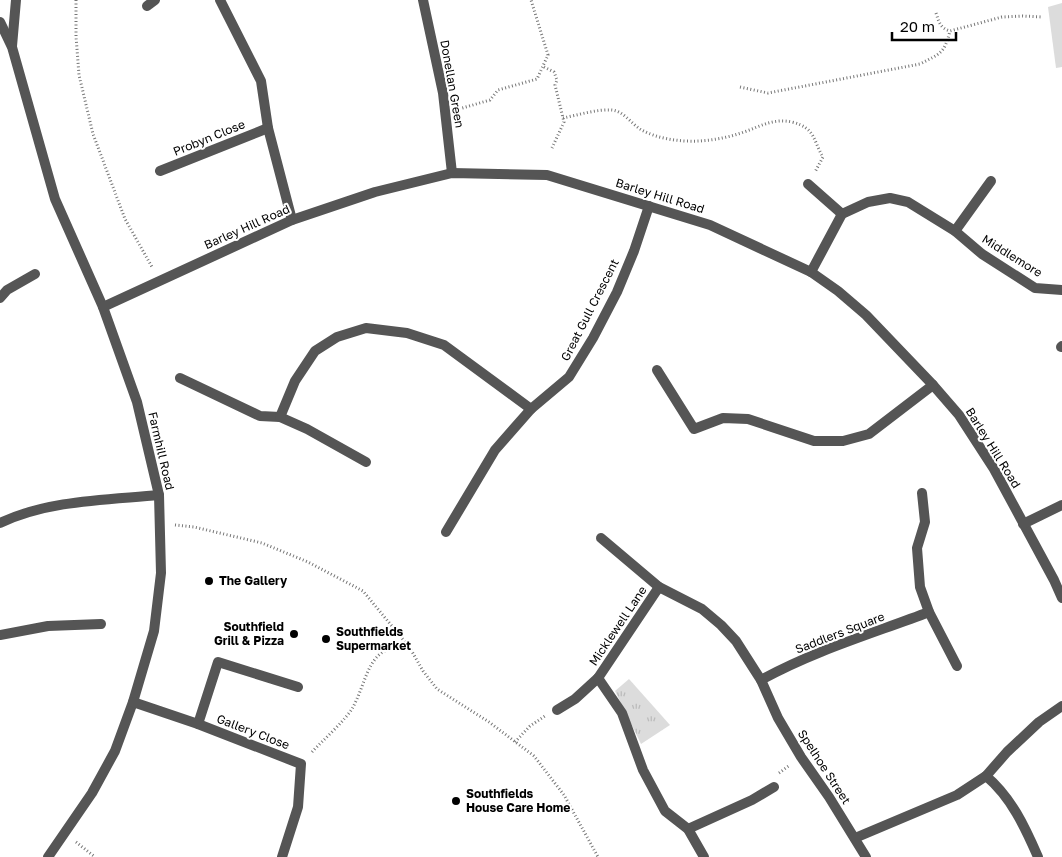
<svg xmlns="http://www.w3.org/2000/svg" width="1062" height="857" font-family="'Golos Text',sans-serif">
	<defs>
		<pattern id="park-tufts" width="24" height="20" patternUnits="userSpaceOnUse" patternTransform="scale(1.25)"><rect width="24" height="20" fill="#dcdcdc"/><path d="M3 7l-1-3M5 7V3M7 7l1-3M15 17l-1-3M17 17v-4M19 17l1-3" fill="none" stroke="#bbb"/></pattern>
	</defs>
	<rect width="100%" height="100%" fill="#fff"/>
	<!-- grass -->
	<polygon fill="#dcdcdc" points="1062,3 1062,67 1056,68 1048,7"/>
	<!-- park -->
	<polygon fill="url(#park-tufts)" points="629,679 670,725 641,744 615,691"/>
	<g fill="none" stroke-linecap="round" stroke-linejoin="round">
		<!-- path -->
		<g stroke="#777" stroke-width="3" stroke-dasharray="1 2.5" stroke-linecap="butt">
			<polyline points="76,0 76,36 79,75 93,134 125,219 152,267"/>
			<path d="M 936,13 C 939,22 940,28 950,31 L 1002,17 L 1023,16 L 1042,17"/>
			<polyline points="544,67 554,72 557,80 555,85 564,122 552,148"/>
			<path d="M 740,87 L 768,93 L 920,64 C 941,53 944,54 950,31"/>
			<polyline points="459,109 490,100 498,90 537,79 548,55 531,0"/>
			<path d="M 563,118 C 578,115 597,109 612,110 C 623,111 631,123 640,129 C 657,139 680,142 700,141 C 715,140 730,137 744,132 C 761,126 774,118 792,122 C 816,128 813,141 823,157 L 815,172"/>
			<polyline points="175,525 194,527 262,543 308,562 363,591 410,648 423,671 437,689 489,722 534,756 564,795 598,857"/>
			<polyline points="515,742 530,726 545,716"/>
			<path d="M 312,752 C 322,741 346,720 353,707 C 368,680 368,641 410,648"/>
			<polyline points="779,773 790,765"/>
			<polyline points="76,842 95,857"/>
		</g>
		<!-- service -->
		<g stroke="#555" stroke-width="10">
			<polyline points="808,184 842,214"/>
			<polyline points="180,378 260,416 280,417 307,429 366,462"/>
			<polyline points="601,538 659,587"/>
			<polyline points="198,724 218,662 298,687"/>
		</g>
		<!-- minor -->
		<g stroke="#555" stroke-width="10">
			<polyline points="220,0 261,81 268,128 292,220"/>
			<polyline points="423,0 443,93 452,173"/>
			<polyline points="147,6 155,0"/>
			<polyline points="0,22 12,47 55,199 103,307 137,402 159,495 161,573 154,631 133,702 115,751 92,793 48,857"/>
			<polyline points="12,46 16,0"/>
			<polyline points="160,171 268,128"/>
			<polyline points="955,231 991,181"/>
			<polyline points="811,272 842,214 868,202 890,198 908,202 955,231 982,254 1035,288 1062,290"/>
			<polyline points="0,298 7,290 35,274"/>
			<polyline points="103,307 292,220 375,192 452,173 547,175 710,225 811,272 838,291 866,315 933,385 959,415 994,469 1054,580 1062,598"/>
			<polyline points="1061,347 1062,346"/>
			<polyline points="657,370 694,429 723,418 748,419 814,441 843,441 869,434 933,385"/>
			<polyline points="280,417 295,381 315,351 337,337 366,328 407,333 444,345 531,409"/>
			<polyline points="922,493 925,522 917,548 920,587 929,612 957,666"/>
			<path d="M 0,523 C 49,500 106,500 159,495"/>
			<polyline points="1023,524 1062,505"/>
			<polyline points="446,532 495,450 531,409 569,377 593,338 617,292 634,251 649,206"/>
			<polyline points="0,635 48,626 101,624"/>
			<path d="M 761,680 C 813,651 874,633 929,612"/>
			<polyline points="133,702 198,724 301,764 298,807 282,857"/>
			<polyline points="557,710 575,699 598,678"/>
			<path d="M 986,776 C 1011,797 1025,827 1038,857"/>
			<polyline points="688,829 752,800 774,787"/>
			<polyline points="855,838 957,795 986,776 1007,752 1039,722 1062,706"/>
			<polyline points="704,857 688,829 665,811 643,770 622,713 598,678 659,587 702,609 721,625 736,641 761,680 778,718 801,757 829,797 866,857"/>
		</g>
	</g>
	<!-- markers -->
	<g fill="#000" stroke="#fff" stroke-width="2">
		<circle cx="209" cy="581" r="5"/>
		<circle cx="294" cy="634" r="5"/>
		<circle cx="326" cy="639" r="5"/>
		<circle cx="456" cy="801" r="5"/>
	</g>
	<g text-anchor="middle" stroke-width="4" stroke-linejoin="round" paint-order="stroke">
		<!-- street labels -->
		<g font-size="12" fill="#000" stroke="#fff">
			<text transform="translate(452 84) rotate(80)" y="4">Donellan Green</text>
			<text transform="translate(209 138) rotate(-22)" y="4">Probyn Close</text>
			<text transform="translate(660 196) rotate(17)" y="4">Barley Hill Road</text>
			<text transform="translate(247 227) rotate(-24)" y="4">Barley Hill Road</text>
			<text transform="translate(1012 256) rotate(32)" y="4">Middlemore</text>
			<text transform="translate(590 310) rotate(-63)" y="4">Great Gull Crescent</text>
			<text transform="translate(993 448) rotate(58)" y="4">Barley Hill Road</text>
			<text transform="translate(161 451) rotate(77)" y="4">Farmhill Road</text>
			<text transform="translate(618 626) rotate(-56)" y="4">Micklewell Lane</text>
			<text transform="translate(840 633) rotate(-21)" y="4">Saddlers Square</text>
			<text transform="translate(253 732) rotate(21)" y="4">Gallery Close</text>
			<text transform="translate(824 767) rotate(57)" y="4">Spelhoe Street</text>
		</g>
		<!-- poi labels -->
		<g font-size="12" font-weight="bold" fill="#000" stroke="#fff" text-anchor="start">
			<text x="219" y="585">The Gallery</text>
			<text x="284" y="631" text-anchor="end">Southfield<tspan x="284" dy="14">Grill &amp; Pizza</tspan></text>
			<text x="336" y="636">Southfields<tspan x="336" dy="14">Supermarket</tspan></text>
			<text x="466" y="798">Southfields<tspan x="466" dy="14">House Care Home</tspan></text>
		</g>
	</g>
	<!-- scale -->
	<path d="M892 32v8h64v-8" fill="none" stroke="#000000" stroke-width="2.5"/>
	<text x="900" y="32" font-size="15" fill="#000000" stroke="#ffffff" stroke-width="4" paint-order="stroke">20 m</text>
</svg>
